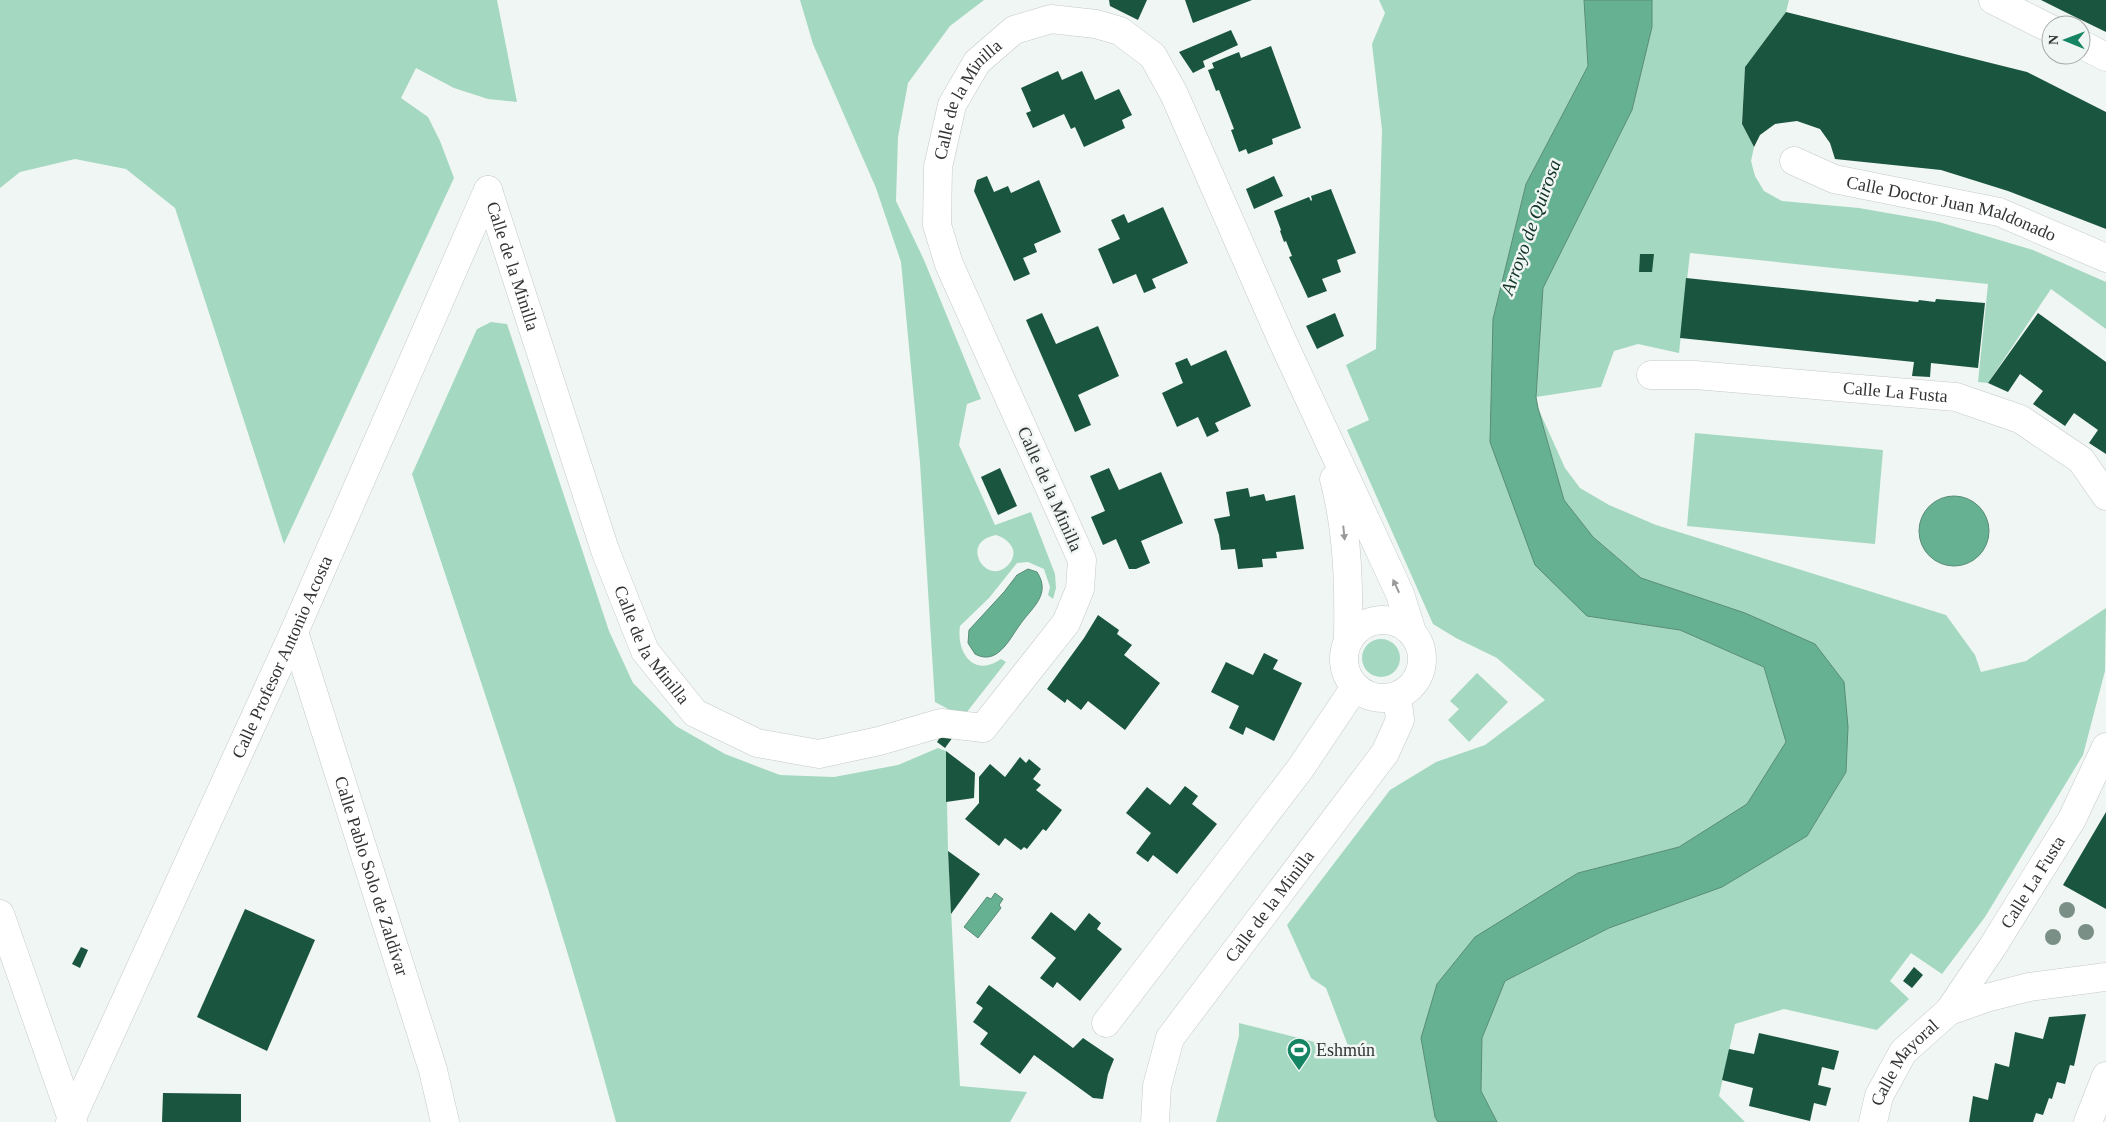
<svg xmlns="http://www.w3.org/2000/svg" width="2106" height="1122" font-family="Georgia,serif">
	<rect width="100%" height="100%" fill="#f0f6f3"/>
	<!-- green -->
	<g fill="#a5d8c1" fill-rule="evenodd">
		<polygon points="0,0 497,0 517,102 488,99 454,88 416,68 401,98 428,117 440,141 454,178 284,544 175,208 126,169 75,159 20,172 0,188"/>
		<path d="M 800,0 L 984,0 L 950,26 L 908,83 L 898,137 L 896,201 L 924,260 L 981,399 L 967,404 L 959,445 L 995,525 L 1031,512 L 1055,574 L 1056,588 L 1053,599 L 1048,595 L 1050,587 L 1044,569 L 1028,562 L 1017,563 L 989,598 L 960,626 C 956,653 974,678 1001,659 L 1006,662 L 963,717 L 935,702 L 920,463 L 901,262 L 876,188 L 813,44 ZM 996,535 C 1009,539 1020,551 1009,564 C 988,589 957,542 996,535 Z"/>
		<polygon points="1379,0 1584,0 1588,66 1526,184 1493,319 1587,616 1680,630 1764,667 1786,742 1748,804 1679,847 1578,873 1421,1038 1435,1117 1438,1122 1216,1122 1239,1036 1239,1023 1350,1051 1326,988 1311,978 1287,925 1390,790 1436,762 1485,745 1545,700 1497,658 1456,638 1433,624 1347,430 1369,420 1346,365 1376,349 1382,130 1372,44 1385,13"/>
		<polygon points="1652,0 1789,0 1786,12 1745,67 1742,124 1754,147 1751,161 1755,176 1764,191 1782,201 1859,208 1939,222 2033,250 2106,282 2106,329 2051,289 1988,383 1978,382 1988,284 1690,253 1679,353 1638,344 1614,351 1601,387 1536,397 1543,288 1632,110 1652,27"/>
		<path d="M 491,322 L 507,324 L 609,631 L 633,683 L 676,726 L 725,754 L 780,775 L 834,777 L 898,765 L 938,748 L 946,751 L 948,851 L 960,1086 L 1027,1092 L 1010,1122 L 616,1122 C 557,903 483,689 412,474 L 477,329 Z"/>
		<polygon points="1538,408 1565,468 1580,488 1609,505 1656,525 1946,615 1975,655 1981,672 2026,661 2106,608 2105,671 2083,755 1985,917 1942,974 1911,953 1890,981 1909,999 1877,1030 1784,1009 1735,1024 1719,1096 1745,1122 1497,1122 1481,1091 1482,1038 1505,981 1609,928 1722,887 1807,836 1846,772 1815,644 1745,613 1641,578 1593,537 1564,500"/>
		<polygon points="1695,433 1883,450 1875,544 1687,526"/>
		<circle cx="1381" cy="658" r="19"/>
		<polygon points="1477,673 1508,702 1469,742 1448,720 1459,709 1450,701"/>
	</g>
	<!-- water -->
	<g fill="#67b193" stroke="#578c76">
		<polygon points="1584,0 1652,0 1652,27 1632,110 1543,288 1536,397 1538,408 1564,500 1593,537 1641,578 1745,613 1815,644 1844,682 1848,727 1846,772 1807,836 1722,887 1609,928 1505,981 1482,1038 1481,1091 1497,1122 1438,1122 1435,1117 1421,1038 1437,984 1475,937 1578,873 1679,847 1747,804 1786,742 1764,667 1680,630 1587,616 1535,565 1490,442 1493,319 1526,184 1588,66"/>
		<circle cx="1954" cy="531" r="35"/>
		<path d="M 1028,569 L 1037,572 C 1052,595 1031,608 1019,626 C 1009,640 997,666 975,654 L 968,643 L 969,630 L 1004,592 L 1017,575 Z"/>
		<polygon points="995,893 1003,899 999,905 1001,908 978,938 964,927 987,897 991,899"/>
	</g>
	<!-- building -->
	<g fill="#1a5540">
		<polygon points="1109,0 1147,0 1138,20 1110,6"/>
		<polygon points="1185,0 1252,0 1193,23"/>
		<polygon points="2041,0 2106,0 2106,32 2063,11"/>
		<polygon points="1786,12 2027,72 2106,112 2106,229 2008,191 1941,170 1835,159 1830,143 1820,129 1797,121 1775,124 1760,135 1754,147 1742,124 1745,67"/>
		<polygon points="1231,30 1238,45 1203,61 1205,67 1193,73 1179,52"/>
		<polygon points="1271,46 1301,128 1272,139 1273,144 1248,154 1246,149 1239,152 1231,130 1234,129 1219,90 1216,91 1208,70 1214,68 1212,63 1239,52 1241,58"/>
		<polygon points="1058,71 1062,80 1082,71 1095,100 1119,89 1132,115 1122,120 1125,128 1084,147 1075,127 1071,129 1064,114 1033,128 1026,113 1031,111 1021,88"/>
		<polygon points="987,176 994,192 1008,186 1011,193 1039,180 1061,232 1034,244 1037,252 1023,258 1030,274 1014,281 974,191 977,180"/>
		<polygon points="1274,176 1283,196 1254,209 1246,189"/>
		<polygon points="1331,189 1356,253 1337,260 1341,272 1322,279 1327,291 1308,298 1289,257 1292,256 1286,241 1284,242 1280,231 1281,230 1274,211 1309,197 1311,201 1312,200 1311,196"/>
		<polygon points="1163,207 1188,263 1152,279 1156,288 1144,293 1136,274 1113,284 1098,249 1120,239 1111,220 1124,214 1128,223"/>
		<polygon points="1640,254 1654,254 1652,272 1639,272"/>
		<polygon points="1686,278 1918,302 1919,300 1935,302 1936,299 1985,303 1978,368 1931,363 1930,377 1912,376 1914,362 1680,338"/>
		<polygon points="1042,313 1056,344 1098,326 1119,376 1078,395 1091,425 1075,432 1026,320"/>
		<polygon points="1335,313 1344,336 1317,349 1306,326"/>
		<polygon points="2038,313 2106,362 2106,454 2089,443 2098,430 2074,413 2065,426 2033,404 2043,391 2020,374 2008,392 1988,383"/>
		<polygon points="1226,350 1251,406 1215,423 1219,431 1207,437 1198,417 1177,427 1162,393 1183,383 1175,363 1187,358 1191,366"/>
		<polygon points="1000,468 1017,506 998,515 981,477"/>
		<polygon points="1109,468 1119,490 1161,472 1183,523 1141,541 1150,563 1136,569 1129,569 1116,539 1103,545 1091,517 1105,511 1090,476"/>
		<polygon points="1248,488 1250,497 1264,494 1266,501 1295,495 1304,549 1276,552 1277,558 1262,559 1263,567 1238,569 1235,549 1221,550 1219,535 1214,519 1230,516 1226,492"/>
		<polygon points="1098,615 1119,630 1117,634 1132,645 1124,655 1160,683 1125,730 1088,701 1081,710 1067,699 1065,703 1047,689 1084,638"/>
		<polygon points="1264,653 1278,660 1273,669 1302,683 1274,741 1246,727 1243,735 1229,728 1239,706 1211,692 1226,662 1253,675"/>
		<polygon points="944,731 953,737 945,748 937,742"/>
		<polygon points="946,751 975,773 974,798 946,802"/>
		<polygon points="1020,757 1026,763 1029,759 1041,769 1033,779 1041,785 1036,790 1062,810 1046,831 1043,829 1027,849 1024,847 1021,850 1005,838 999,846 965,819 979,803 979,777 990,764 1005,777"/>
		<polygon points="1185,786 1198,796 1192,804 1217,824 1177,874 1153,855 1148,862 1136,853 1151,833 1126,813 1147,787 1170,805"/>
		<polygon points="2106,812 2106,909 2063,885"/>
		<polygon points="948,851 980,874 951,914"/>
		<polygon points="245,909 315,940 267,1051 197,1017"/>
		<polygon points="1051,912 1075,931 1089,913 1101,923 1097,929 1122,949 1080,1001 1057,982 1053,988 1040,978 1056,958 1031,938"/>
		<polygon points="81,947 88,950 80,968 72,964"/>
		<polygon points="1914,967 1923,975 1912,988 1903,981"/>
		<polygon points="989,985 1073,1048 1083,1038 1114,1059 1108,1074 1103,1099 1093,1098 1034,1055 1020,1074 980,1044 988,1033 973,1022 983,1008 976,1003"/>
		<polygon points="2086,1014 2074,1066 2070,1065 2065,1084 2057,1082 2052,1099 2049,1098 2043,1115 2036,1113 2033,1122 1969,1122 1973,1096 1988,1100 1995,1063 2009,1067 2015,1032 2043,1039 2049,1017"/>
		<polygon points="1759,1033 1839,1051 1834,1070 1822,1067 1818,1085 1831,1088 1826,1106 1814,1103 1810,1121 1749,1106 1753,1088 1722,1080 1729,1049 1754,1054"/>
		<polygon points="163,1093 241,1094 241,1122 162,1122"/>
	</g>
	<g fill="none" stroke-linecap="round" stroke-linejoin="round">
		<defs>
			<g id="minor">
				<polyline points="1993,0 2051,29"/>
				<polyline points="2081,44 2106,57"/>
				<path id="s1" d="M 1794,161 L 1834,179 L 1999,212 L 2106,258"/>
				<path id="s2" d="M 488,190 L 605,550 L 645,651 L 695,713 L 757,743 L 819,754 L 879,741 L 941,723 L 983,728 L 1066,623 L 1080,589 L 1082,560 L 949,264 L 937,225 L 938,167 L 952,105 L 977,62 L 1014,30 L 1051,19 L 1096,24 L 1120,31 L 1153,56 L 1174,94 L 1281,338 L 1400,594 L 1412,632"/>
				<path id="s3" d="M 1651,375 L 1695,375 L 1956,397 L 2020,419 L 2081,460 L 2106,496"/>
				<path d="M 1334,479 C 1348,532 1349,587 1348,641"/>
				<circle cx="1383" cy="659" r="39"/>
				<path id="s4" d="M 294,632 L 433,1070 L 445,1122"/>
				<polyline points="0,914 73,1122"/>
				<polyline points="1949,1011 1986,998 2029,987 2106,977"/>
				<polyline points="1106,1023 1300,769 1355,687"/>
				<path id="s5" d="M 70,1122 L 294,632 L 488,190"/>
				<path id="s6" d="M 1155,1122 L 1157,1086 L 1170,1038 L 1385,753 L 1400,720 L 1397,696"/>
				<path id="s7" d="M 1873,1122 L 1879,1096 L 1903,1052 L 1949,1011 L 1993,946 L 2072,819 L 2106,747"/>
				<polyline points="2088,1122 2106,1076"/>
			</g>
		</defs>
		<!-- minor casing -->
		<use href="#minor" stroke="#c4cac7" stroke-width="29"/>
		<!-- minor -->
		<use href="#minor" stroke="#fff" stroke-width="28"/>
	</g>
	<!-- trees -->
	<g fill="#7a9087">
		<circle cx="2067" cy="910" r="8"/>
		<circle cx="2086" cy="932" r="8"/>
		<circle cx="2053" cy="937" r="8"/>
	</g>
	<!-- one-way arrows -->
	<defs><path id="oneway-solid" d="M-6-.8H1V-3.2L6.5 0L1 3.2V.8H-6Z" transform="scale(1.25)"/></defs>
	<g fill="#999a9a">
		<use href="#oneway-solid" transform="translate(1344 533) rotate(84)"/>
		<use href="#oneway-solid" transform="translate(1396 586) rotate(-115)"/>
	</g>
	<!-- icons -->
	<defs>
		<symbol id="stadium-pin" viewBox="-11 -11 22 30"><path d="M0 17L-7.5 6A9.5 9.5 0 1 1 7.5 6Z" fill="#158462" stroke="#f0f6f3"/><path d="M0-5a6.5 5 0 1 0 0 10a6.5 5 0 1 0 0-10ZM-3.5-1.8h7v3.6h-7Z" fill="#fff"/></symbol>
	</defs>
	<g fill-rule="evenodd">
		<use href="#stadium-pin" x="1285" y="1036" width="28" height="38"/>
	</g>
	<g text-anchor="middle" stroke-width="5" stroke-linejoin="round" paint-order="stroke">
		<!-- street labels -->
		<g font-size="18" fill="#333534" stroke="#f0f6f3">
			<text dy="6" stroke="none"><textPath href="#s2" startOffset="1565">Calle de la Minilla</textPath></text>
			<text dy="6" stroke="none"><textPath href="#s1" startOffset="165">Calle Doctor Juan Maldonado</textPath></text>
			<text dy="6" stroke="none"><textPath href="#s2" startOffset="80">Calle de la Minilla</textPath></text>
			<text dy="6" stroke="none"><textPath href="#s3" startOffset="245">Calle La Fusta</textPath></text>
			<text transform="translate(1050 489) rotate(66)" y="6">Calle de la Minilla</text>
			<text dy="6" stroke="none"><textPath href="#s2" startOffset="485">Calle de la Minilla</textPath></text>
			<text dy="6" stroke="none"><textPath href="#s5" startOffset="511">Calle Profesor Antonio Acosta</textPath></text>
			<text dy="6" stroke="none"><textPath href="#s4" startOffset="256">Calle Pablo Solo de Zaldívar</textPath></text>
			<text dy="6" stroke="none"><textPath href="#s7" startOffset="292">Calle La Fusta</textPath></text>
			<text dy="6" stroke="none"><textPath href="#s6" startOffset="251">Calle de la Minilla</textPath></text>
			<text dy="6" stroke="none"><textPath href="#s7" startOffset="69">Calle Mayoral</textPath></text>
		</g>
		<!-- poi labels -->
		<g font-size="18" fill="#333534" stroke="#f0f6f3" text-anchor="start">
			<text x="1316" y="1056">Eshmún</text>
		</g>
		<!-- water labels -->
		<g font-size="19" font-style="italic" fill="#0f3225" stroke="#f0f6f3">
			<text transform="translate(1530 227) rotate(-70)" y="7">Arroyo de Quirosa</text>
		</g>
	</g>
	<!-- north arrow -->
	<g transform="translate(2066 40) rotate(271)"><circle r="24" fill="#f0f6f3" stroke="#a4a9a7"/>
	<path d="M0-4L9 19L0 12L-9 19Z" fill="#158462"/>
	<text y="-8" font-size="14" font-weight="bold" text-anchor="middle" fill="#333534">N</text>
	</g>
</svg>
